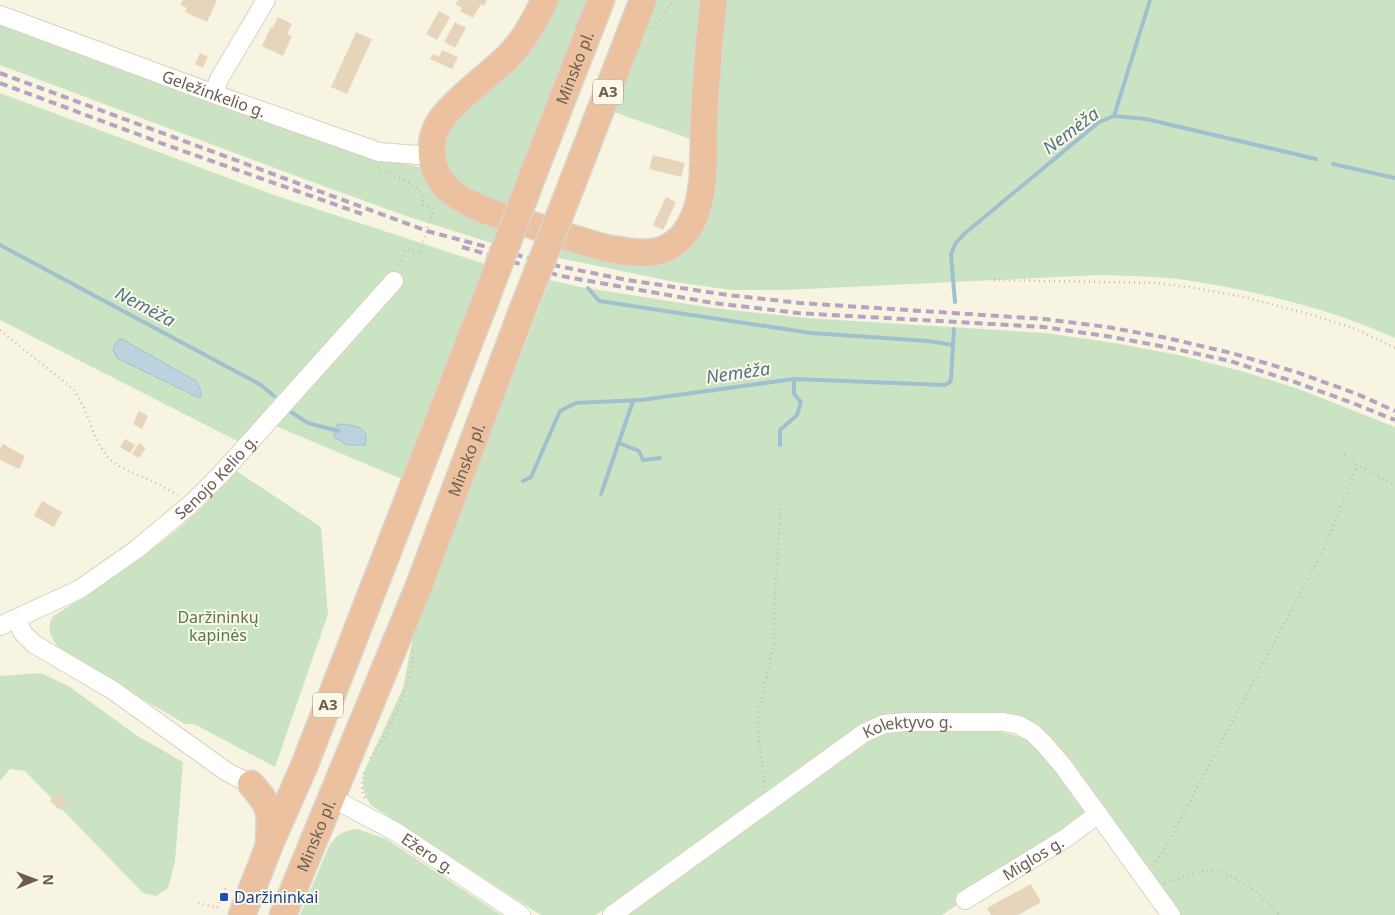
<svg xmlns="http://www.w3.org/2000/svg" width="1395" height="915" font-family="'Noto Sans',sans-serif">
	<rect width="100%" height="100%" fill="#f8f4e2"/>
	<!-- green -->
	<g fill="#cae4c3">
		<polygon points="552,0 587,0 507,211 459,189 439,157 442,136"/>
		<polygon points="657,0 706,0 696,141 614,112"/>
		<path d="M 725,0 L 1395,0 L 1395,338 C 1344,315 1291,300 1236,289 C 1221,286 1206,283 1191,281 C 1161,276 1130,276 1100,275 L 784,290 L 731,290 L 675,282 L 559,258 L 564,243 L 618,258 L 693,235 Z"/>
		<polygon points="0,20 370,155 422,168 500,222 492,243 406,216 307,180 0,65"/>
		<polygon points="0,93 277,196 485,264 402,479 261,420 241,443 0,320"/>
		<polygon points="550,280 580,287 713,308 807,318 1045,333 1115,343 1183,356 1241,371 1299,389 1395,427 1395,915 1178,915 1031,723 854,733 596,915 541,915 371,805 366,797 363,788 364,772 403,688 414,631"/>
		<path d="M 235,470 L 321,527 L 328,614 L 275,767 L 194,724 L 185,724 L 60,650 C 52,638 46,633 52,617 C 102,585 153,553 197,512 C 211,500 223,484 235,470 Z"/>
		<polygon points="41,673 70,687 136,735 183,762 175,862 168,888 156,896 143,893 25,771 10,769 0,781 0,676"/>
		<polygon points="904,730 990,730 1014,735 1030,741 1041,752 1088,815 942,915 619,915 868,740 885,734"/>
		<path d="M 357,829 L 386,839 L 501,915 L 300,915 L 329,846 C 337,834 343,831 357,829 Z"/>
	</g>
	<!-- water -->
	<g fill="#bad3df" stroke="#a1c0cf">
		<polygon points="122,339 196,381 201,391 201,397 197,397 117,358 113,349 117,341"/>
		<path d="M 338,424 C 353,425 371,426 365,445 L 347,445 L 334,437 L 334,430 Z"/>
	</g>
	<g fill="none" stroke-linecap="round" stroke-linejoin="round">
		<!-- stream -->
		<g stroke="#a1c0cf" stroke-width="4">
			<polyline points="1114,116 1150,0"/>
			<polyline points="1333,164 1395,178"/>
			<polyline points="0,245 261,385 274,396"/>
			<polyline points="588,288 599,301 811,333 928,341 953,345"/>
			<polyline points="955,302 951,255 955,244 964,234 1099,122 1114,116 1146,119 1316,159"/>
			<polyline points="291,412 308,423 338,431"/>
			<polyline points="619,443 639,451 643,460 660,458"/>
			<polyline points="780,445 780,430 797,415 801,402 794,394 794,379"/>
			<polyline points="523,481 531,477 560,411 576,403 641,400 794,379 945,385 950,382 951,379 954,329"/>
			<polyline points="601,494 633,401"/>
		</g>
	</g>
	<!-- building -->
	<g fill="#e7d5bb">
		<polygon points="183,0 217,0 207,22 185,12 187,8 180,5"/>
		<polygon points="458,0 487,0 484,6 481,4 473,18 460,11 462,8 455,4"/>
		<polygon points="439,11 450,17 437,40 426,34"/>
		<polygon points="278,17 292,24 287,34 292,36 283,56 262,46 271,27 273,28"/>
		<polygon points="455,22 466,28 455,48 444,42"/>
		<polygon points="356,32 372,39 347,94 331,87"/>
		<polygon points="442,50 458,57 452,69 430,59 433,54 439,57"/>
		<polygon points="200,53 208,57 203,68 195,64"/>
		<polygon points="653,155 685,163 681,177 649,169"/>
		<polygon points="666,197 676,202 663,230 653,225"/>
		<polygon points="139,411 148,416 142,429 133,424"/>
		<polygon points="125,439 135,445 130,453 120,447"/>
		<polygon points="139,443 146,448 139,458 132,454"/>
		<polygon points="3,444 25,456 19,469 0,460 0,449"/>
		<polygon points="42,501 62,512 54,527 34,516"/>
		<polygon points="58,792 68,801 60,810 50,801"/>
		<polygon points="1031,884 1041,902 1018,915 991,915 987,908"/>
	</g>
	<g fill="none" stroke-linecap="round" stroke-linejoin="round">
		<defs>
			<g id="minor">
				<path id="s1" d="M 0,15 L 214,94 L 379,152 L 431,156"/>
				<polyline points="214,94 219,79 266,0"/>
				<polyline points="16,619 23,633 34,644 114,691 227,772 251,784"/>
				<path id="s2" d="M 0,626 L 80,589 L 137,549 L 192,503 L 222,473 L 394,281"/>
				<path id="s3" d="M 332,798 L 396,832 L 521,915"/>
				<path id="s4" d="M 965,900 L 1066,838 L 1098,814"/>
				<path id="s5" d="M 612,915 L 864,733 L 884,724 L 906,722 L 1003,722 L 1019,725 L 1033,733 L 1045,745 L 1063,766 L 1171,915"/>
			</g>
			<g id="highway">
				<path d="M 545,0 C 535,20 524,41 508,57 C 487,77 462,94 444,116 C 425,140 428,175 453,193 C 474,209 502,216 526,223 C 553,232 579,241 606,248 C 624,251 649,257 667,248 C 679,242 689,230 694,217 C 706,190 703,152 704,122 C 706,81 708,41 714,0"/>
				<path id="s6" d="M 534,172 L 601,0"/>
				<polyline points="572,184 643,0"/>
				<path d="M 251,784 C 271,807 271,810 269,840"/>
				<polyline points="242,915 269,846 305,764 484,304"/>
				<path id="s7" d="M 283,915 L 419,586 L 521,314"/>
			</g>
		</defs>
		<!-- minor casing -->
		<use href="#minor" stroke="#dbd1bf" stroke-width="20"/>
		<!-- highway casing -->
		<use href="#highway" stroke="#d9d5d0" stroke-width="29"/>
		<!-- path -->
		<g stroke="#cebaa1" stroke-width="2.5" stroke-dasharray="1 4" stroke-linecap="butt">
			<polyline points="653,28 668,8 675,0"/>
			<path d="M 378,166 L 379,169 C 390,174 415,182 421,193 C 424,197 423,200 422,204 L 433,208 L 420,254 L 406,249 L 399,267"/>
			<polyline points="994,280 1157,283 1201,289 1248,298 1312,315 1356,329 1395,348"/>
			<path d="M 0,330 L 73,389 C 88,409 91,435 106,455 C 117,469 138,474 154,482 C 162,486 170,491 178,495"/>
			<polyline points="1341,451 1357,465 1395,485"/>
			<path d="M 370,758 C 388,735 399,709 408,682 C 411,672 412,661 414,651"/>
			<polyline points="765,787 758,733 758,715 774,644 774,607 781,507"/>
			<path d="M 365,798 C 360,788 362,780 365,770"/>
			<polyline points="1152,865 1163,852 1325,547 1357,465"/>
			<polyline points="1164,883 1200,871 1219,870 1251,887 1280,915"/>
			<polyline points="198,903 217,908 226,887"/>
		</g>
		<!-- minor -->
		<use href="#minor" stroke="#fff" stroke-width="18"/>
		<!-- highway -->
		<use href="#highway" stroke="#ebc1a0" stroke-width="26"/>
		<!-- rail -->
		<g stroke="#b7a3bf" stroke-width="4" stroke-dasharray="8 5" stroke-linecap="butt">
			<polyline points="0,73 427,231 558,266 627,280 728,295 800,303 1044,319 1107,327 1167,338 1231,353 1296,372 1357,394 1395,411"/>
			<polyline points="0,83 169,146 362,214"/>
			<polyline points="462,247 561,276 713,303 798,313 1043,327 1106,336 1166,347 1230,361 1295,382 1355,404 1395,420"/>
		</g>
		<defs>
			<g id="highway-bridge">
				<polyline points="484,304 534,172"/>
				<polyline points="521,314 572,184"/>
			</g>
		</defs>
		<!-- highway-bridge casing -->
		<use href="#highway-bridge" stroke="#d9d5d0" stroke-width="29" stroke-linecap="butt"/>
		<!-- highway-bridge -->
		<use href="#highway-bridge" stroke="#ebc1a0" stroke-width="26"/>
	</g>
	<!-- markers -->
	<rect fill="#1a4fb4" stroke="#fcf7e7" stroke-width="2" x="219" y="892" width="10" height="10" rx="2.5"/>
	<g text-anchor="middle" stroke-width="4" stroke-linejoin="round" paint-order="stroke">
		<!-- shield labels -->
		<g fill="#fcf7e7" stroke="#978b7a" stroke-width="1">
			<rect x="593" y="79.5" width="30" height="25" rx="4"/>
			<rect x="313" y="692.5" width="30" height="25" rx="4"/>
		</g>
		<g font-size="15" font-weight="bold" fill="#6c5d4c">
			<text x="608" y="97">A3</text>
			<text x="328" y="710">A3</text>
		</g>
		<!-- street labels -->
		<g font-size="16" fill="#6c5d4c" stroke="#fcf7e7">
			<text dy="6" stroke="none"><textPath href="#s6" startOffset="112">Minsko pl.</textPath></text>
			<text dy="6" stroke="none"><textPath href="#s1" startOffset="228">Geležinkelio g.</textPath></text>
			<text dy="6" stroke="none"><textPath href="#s7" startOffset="491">Minsko pl.</textPath></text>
			<text dy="6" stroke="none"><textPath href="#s2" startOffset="265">Senojo Kelio g.</textPath></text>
			<text dy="6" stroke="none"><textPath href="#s5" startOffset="356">Kolektyvo g.</textPath></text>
			<text dy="6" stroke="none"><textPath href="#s7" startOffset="86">Minsko pl.</textPath></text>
			<text dy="6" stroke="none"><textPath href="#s3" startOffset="111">Ežero g.</textPath></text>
			<text dy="6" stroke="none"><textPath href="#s4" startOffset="80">Miglos g.</textPath></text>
		</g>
		<!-- park labels -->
		<g font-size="16" fill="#527c4c" stroke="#fcf7e7">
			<text x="218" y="623">Daržininkų<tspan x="218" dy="18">kapinės</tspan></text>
		</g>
		<!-- transit labels -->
		<g font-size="16" fill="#164399" stroke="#fcf7e7" text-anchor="start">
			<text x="234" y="903">Daržininkai</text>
		</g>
		<!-- water labels -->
		<g font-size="18" font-style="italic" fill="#50768a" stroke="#fcf7e7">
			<text transform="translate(1071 131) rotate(-37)" y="6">Nemėža</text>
			<text transform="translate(145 307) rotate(28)" y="6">Nemėža</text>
			<text transform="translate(738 373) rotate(-8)" y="6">Nemėža</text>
		</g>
	</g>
	<!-- north arrow -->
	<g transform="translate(35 880) rotate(89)" stroke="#fcf7e7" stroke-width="4" paint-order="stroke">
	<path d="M0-4L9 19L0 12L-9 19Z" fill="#6c5d4c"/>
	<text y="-8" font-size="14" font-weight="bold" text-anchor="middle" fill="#6c5d4c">N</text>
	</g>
</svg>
